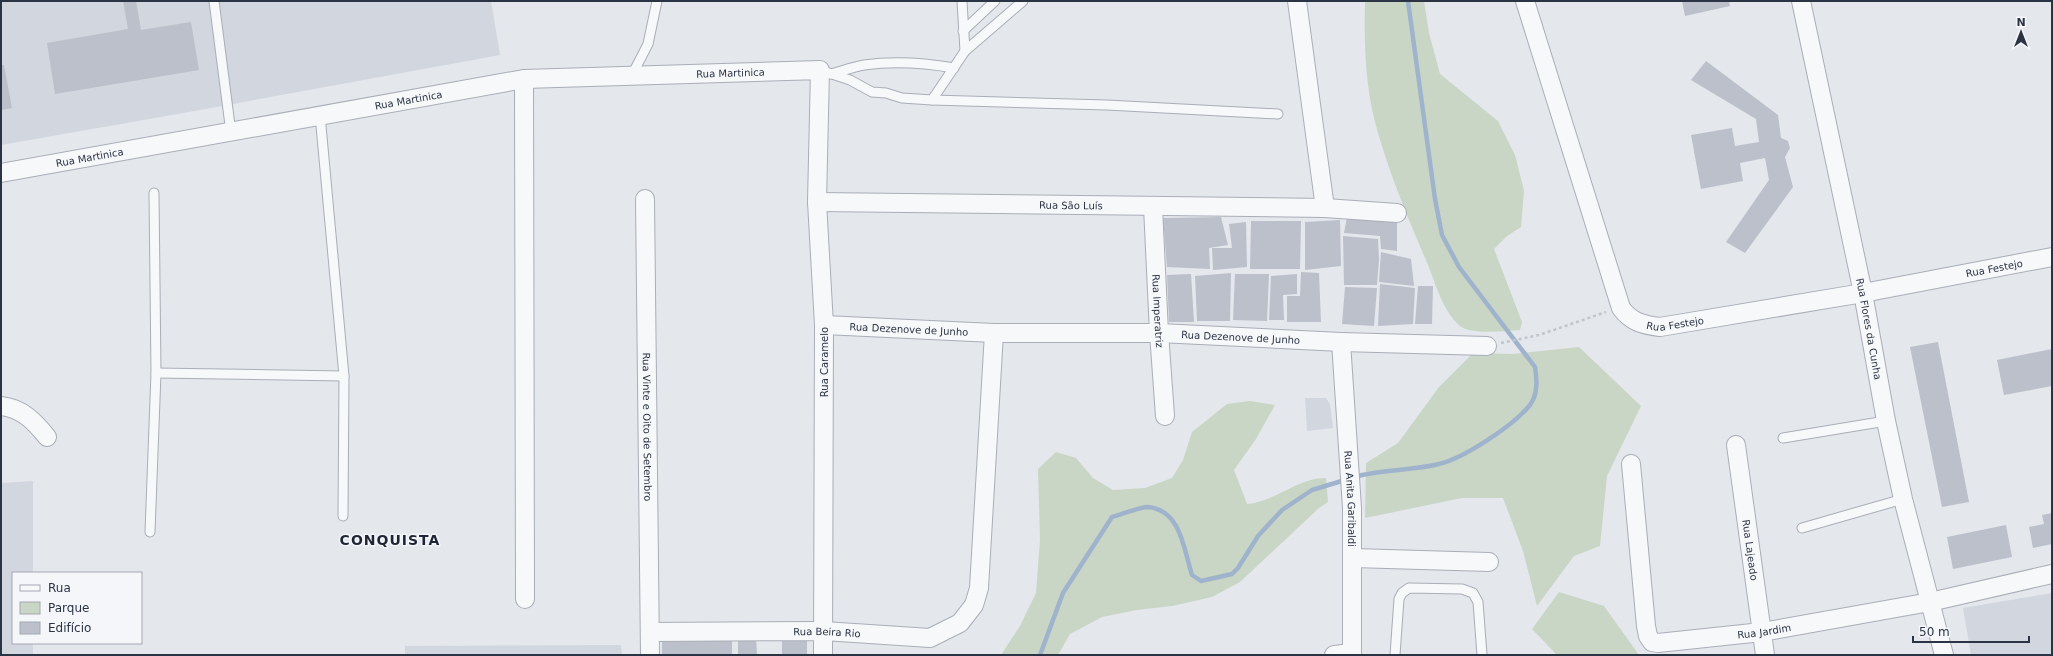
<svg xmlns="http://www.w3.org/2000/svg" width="2053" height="656" font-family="'DejaVu Sans',sans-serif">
	<rect width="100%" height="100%" fill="#e4e7ec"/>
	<!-- built -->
	<g fill="#d2d6de">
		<polygon points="1,1 491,1 500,55 189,112 1,145"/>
		<polygon points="1305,398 1326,398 1330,404 1333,428 1307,431"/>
		<polygon points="33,481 33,573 13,573 13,643 33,643 33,655 1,655 1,483"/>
		<polygon points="2052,593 2052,655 1971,655 1963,608"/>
		<polygon points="621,645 622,655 405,655 405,646"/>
	</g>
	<!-- green -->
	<g fill="#c9d6c5">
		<path d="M 1365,1 L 1424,1 L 1429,33 L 1440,74 L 1498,121 L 1515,155 L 1524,191 L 1521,227 L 1507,236 L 1494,249 L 1522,322 L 1520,330 C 1506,331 1470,335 1460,326 C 1443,311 1436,285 1428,265 C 1408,218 1388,171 1375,122 C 1365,83 1364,41 1365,1 Z"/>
		<polygon points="1579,347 1641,406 1607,476 1600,546 1574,556 1537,606 1523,551 1503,498 1462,498 1365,518 1366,463 1398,443 1439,387 1473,353 1512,354"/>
		<path d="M 1250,401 L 1275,405 L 1256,439 L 1234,470 L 1247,504 C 1275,502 1299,477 1326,478 L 1328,502 L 1319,508 L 1240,582 L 1212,597 L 1172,606 L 1137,610 L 1102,617 L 1070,634 L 1058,655 L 1001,655 L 1020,626 L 1036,593 L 1040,540 L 1038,469 L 1056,452 L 1076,458 L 1093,478 L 1113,490 L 1145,488 L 1172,478 L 1183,460 L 1192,432 L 1227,404 Z"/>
		<polygon points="1559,592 1604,606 1639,655 1557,655 1532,629"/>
	</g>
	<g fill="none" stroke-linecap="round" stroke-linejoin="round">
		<!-- stream -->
		<g stroke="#9fb4cc" stroke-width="4.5">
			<path d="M 1354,477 C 1382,469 1411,471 1439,464 C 1464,458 1513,426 1530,405 C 1538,394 1537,380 1535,367 L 1459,267 L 1442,235 L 1435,199 L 1408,1"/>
			<path d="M 1040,655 L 1063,593 L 1112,517 C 1121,515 1139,507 1148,507 C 1181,510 1184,550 1192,575 L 1201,581 L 1232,574 L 1238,568 L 1258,536 L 1282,510 L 1312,490 L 1345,480"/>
		</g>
	</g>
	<!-- building -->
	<g fill="#bbc0ca">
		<polygon points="123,1 136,1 141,30 191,22 199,70 55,94 47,43 128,29"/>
		<polygon points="1682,1 1729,1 1730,6 1685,16"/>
		<polygon points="1706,61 1778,115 1781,138 1788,141 1790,148 1785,157 1793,187 1745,253 1726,242 1769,180 1765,158 1740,163 1743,181 1701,189 1691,135 1732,128 1735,146 1759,142 1756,119 1691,80"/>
		<polygon points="1,65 4,65 12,108 1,110"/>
		<polygon points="1221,217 1228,245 1209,248 1210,269 1167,267 1163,218"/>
		<polygon points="1347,217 1397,222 1397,251 1381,249 1380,236 1344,233"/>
		<polygon points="1340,220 1341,266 1305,270 1305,222"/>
		<polygon points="1251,221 1301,221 1300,269 1250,269"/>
		<polygon points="1246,222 1247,267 1213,270 1212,248 1232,248 1229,224"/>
		<polygon points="1343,236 1378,239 1379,260 1377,285 1344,285"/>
		<polygon points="1381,252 1411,259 1414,286 1379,282"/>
		<polygon points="1301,272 1319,273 1321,322 1287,322 1287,296 1300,296"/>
		<polygon points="1231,273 1230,321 1197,321 1195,276"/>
		<polygon points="1191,274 1194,322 1169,322 1167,275"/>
		<polygon points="1235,274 1269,274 1267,321 1233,320"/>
		<polygon points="1297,274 1297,294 1283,295 1284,320 1269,320 1271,276"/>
		<polygon points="1380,284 1415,288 1413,324 1378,326"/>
		<polygon points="1418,286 1433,286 1432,324 1415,324"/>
		<polygon points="1345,287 1377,288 1374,326 1342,324"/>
		<polygon points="1938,342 1969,502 1942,507 1910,347"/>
		<polygon points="2052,349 2052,386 2004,395 1997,360"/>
		<polygon points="2052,513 2052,544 2033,548 2029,527 2044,524 2042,515"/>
		<polygon points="2006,525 2012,557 1953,569 1947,537"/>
		<rect x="782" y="637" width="25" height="18"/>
		<rect x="662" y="638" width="70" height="17"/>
		<polygon points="738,638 756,638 757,655 738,655"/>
	</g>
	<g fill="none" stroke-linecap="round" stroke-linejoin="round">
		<defs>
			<g id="lane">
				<polyline points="214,1 231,133"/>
				<polyline points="962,1 965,51"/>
				<polyline points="963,31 995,1"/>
				<polyline points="820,70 850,80 872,92 886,93 902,98 932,100 965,51 1023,1"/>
				<path d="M 831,74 C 842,71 853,67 864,65 C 893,61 925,63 954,68"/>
				<polyline points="632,75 648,44 657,1"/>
				<polyline points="932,100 1107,105 1278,114"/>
				<polyline points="320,115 344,376 343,516"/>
				<polyline points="156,373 344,376"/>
				<polyline points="1783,438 1886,421"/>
				<polyline points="1802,528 1903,499"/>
				<polyline points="150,532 156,373 154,193"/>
				<polyline points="1395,655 1399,599 1402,593 1409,588 1462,589 1473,593 1478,602 1482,655"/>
			</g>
			<g id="street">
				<polyline points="1297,1 1325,208"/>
				<path id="s1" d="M 1525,1 L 1621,308 C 1631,322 1643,325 1660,327 L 1863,293 L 2052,257"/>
				<path id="s2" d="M 1801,1 L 1863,293 L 1886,421 L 1903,499 L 1944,655"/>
				<polyline points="524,79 525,599"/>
				<path id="s3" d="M 1,173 L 524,79 L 820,70 L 817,202 L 824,325 L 823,655"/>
				<path id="s4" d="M 645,199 L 650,655"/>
				<path id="s5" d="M 817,202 L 1325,208 L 1397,213"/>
				<path id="s6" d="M 1153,207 L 1159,333 L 1165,416"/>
				<path id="s7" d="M 824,325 L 994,333 L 1159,333 L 1341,342 L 1487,346"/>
				<path id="s8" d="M 1341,342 L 1352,508 L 1352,655"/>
				<path d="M 1,406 C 22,408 35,422 47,437"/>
				<path id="s9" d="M 1736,445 L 1765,655"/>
				<path id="s10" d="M 1631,464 L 1646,626 L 1648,636 L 1652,642 L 1658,643 L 1762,632 L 1930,602 L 2052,574"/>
				<polyline points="1353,558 1489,562"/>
				<path id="s11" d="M 650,632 L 824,631 L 930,638 L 960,623 L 974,605 L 979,588 L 994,333"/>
				<polyline points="1334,655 1352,653"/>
			</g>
		</defs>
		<!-- lane casing -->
		<use href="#lane" stroke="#a9aeb7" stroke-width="11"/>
		<!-- street casing -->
		<use href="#street" stroke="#a9aeb7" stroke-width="20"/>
		<!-- path -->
		<polyline stroke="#c2c5cb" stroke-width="2.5" stroke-dasharray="3 3" stroke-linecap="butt" points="1501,343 1539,335 1606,312"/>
		<!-- lane -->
		<use href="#lane" stroke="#f7f8fa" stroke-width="9"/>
		<!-- street -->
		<use href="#street" stroke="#f7f8fa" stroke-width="18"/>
	</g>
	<g text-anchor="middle" stroke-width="3" stroke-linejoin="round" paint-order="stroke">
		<!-- street labels -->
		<g font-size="10" fill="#2b3445" stroke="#f4f6f9">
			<text dy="4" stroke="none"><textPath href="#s3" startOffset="738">Rua Martinica</textPath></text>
			<text dy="4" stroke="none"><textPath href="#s3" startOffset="414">Rua Martinica</textPath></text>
			<text dy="4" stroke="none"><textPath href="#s3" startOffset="90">Rua Martinica</textPath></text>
			<text dy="4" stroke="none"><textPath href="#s5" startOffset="254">Rua São Luís</textPath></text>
			<text dy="4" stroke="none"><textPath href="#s1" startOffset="706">Rua Festejo</textPath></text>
			<text dy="4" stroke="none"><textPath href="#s6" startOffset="104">Rua Imperatriz</textPath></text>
			<text dy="4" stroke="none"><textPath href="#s1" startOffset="382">Rua Festejo</textPath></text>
			<text dy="4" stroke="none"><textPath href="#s7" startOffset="85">Rua Dezenove de Junho</textPath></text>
			<text dy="4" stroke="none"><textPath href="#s2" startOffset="335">Rua Flores da Cunha</textPath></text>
			<text dy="4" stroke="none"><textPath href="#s7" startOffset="417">Rua Dezenove de Junho</textPath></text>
			<text transform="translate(824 362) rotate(-90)" y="4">Rua Caramelo</text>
			<text dy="4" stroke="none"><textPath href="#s4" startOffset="228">Rua Vinte e Oito de Setembro</textPath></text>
			<text dy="4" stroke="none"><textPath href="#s8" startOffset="157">Rua Anita Garibaldi</textPath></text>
			<text dy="4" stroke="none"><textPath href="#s9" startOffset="106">Rua Lajeado</textPath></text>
			<text dy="4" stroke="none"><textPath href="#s10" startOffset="293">Rua Jardim</textPath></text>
			<text dy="4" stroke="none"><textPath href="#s11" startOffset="177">Rua Beira Rio</textPath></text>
		</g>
		<!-- district labels -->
		<g font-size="14" font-weight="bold" letter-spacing="1" fill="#1d2536" stroke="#f4f6f9">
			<text x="390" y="545">CONQUISTA</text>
		</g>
	</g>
	<!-- border -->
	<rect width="2053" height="656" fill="none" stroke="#2b3445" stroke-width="4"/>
	<!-- legend -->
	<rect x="12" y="572" width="130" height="72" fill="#f4f6f9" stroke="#a4a8b1"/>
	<rect x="20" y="585" width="20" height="6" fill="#f7f8fa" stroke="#a4a8b1"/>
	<text x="48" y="592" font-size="12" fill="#2b3445">Rua</text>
	<rect x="20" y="602" width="20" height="12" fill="#c9d6c5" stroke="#a4a8b1"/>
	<text x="48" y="612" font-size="12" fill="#2b3445">Parque</text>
	<rect x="20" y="622" width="20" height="12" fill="#bbc0ca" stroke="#a4a8b1"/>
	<text x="48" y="632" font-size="12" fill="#2b3445">Edifício</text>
	<!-- north arrow -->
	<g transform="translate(2021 32)" stroke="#f4f6f9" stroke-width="3" paint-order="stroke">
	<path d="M0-3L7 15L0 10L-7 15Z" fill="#2b3445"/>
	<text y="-6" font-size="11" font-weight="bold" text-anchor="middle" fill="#2b3445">N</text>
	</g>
	<!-- scale -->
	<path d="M1913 636v6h116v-6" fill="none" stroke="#2b3445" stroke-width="2"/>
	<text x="1919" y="636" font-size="12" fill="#2b3445" stroke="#f4f6f9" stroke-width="3" paint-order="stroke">50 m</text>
</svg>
